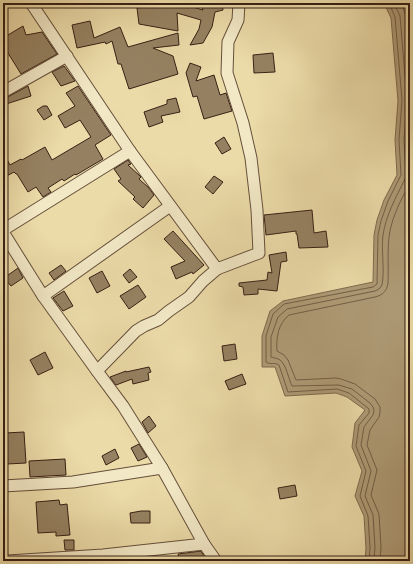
<svg xmlns="http://www.w3.org/2000/svg" width="413" height="564" font-family="Cardo,serif">
	<rect width="100%" height="100%" fill="#ebdba8"/>
	<filter id="stains"><feTurbulence type="fractalNoise" baseFrequency=".005" numOctaves="4"/><feColorMatrix values="0 0 0 0 .2 0 0 0 0 .09 0 0 0 0 .02 0 0 0 .5 -.17"/></filter>
	<radialGradient id="worn" r=".72"><stop offset=".6" stop-color="#630" stop-opacity="0"/><stop offset="1" stop-color="#630" stop-opacity=".3"/></radialGradient>
	<!-- water -->
	<polygon fill="#ae9b76" stroke="#7f6a4f" points="384,3 410,3 410,561 365,561 366,548 364,516 355,496 362,471 352,447 355,423 365,410 347,397 336,393 285,396 275,367 262,367 262,336 270,311 283,301 373,282 374,235 377,220 384,200 397,175 395,140 398,101 391,18"/>
	<g fill="none" stroke-linecap="round" stroke-linejoin="round">
		<!-- shore -->
		<g stroke="#735e46" stroke-width="1">
			<polyline points="401,3 406,16 410,64"/>
			<path d="M 369,561 L 370,548 L 368,516 L 360,496 L 366,471 L 356,446 L 359,425 L 369,413 L 369,409 L 349,393 L 337,389 L 288,392 L 279,365 C 275,362 270,365 266,362 L 266,336 L 273,314 L 284,304 L 373,287 L 377,284 L 378,235 L 381,221 L 388,201 L 401,175 L 399,140 L 402,100 L 395,17 L 389,3"/>
			<path d="M 374,561 L 375,547 L 373,515 L 365,496 L 371,471 L 361,445 L 364,427 L 373,415 L 374,411 L 373,407 L 370,403 L 352,389 L 339,385 L 292,386 C 289,380 286,364 280,360 C 277,358 274,358 271,357 L 271,337 L 278,317 L 287,309 L 375,291 L 379,289 L 382,285 C 385,269 381,251 383,235 C 386,215 396,197 405,179 L 406,176 L 404,140 L 407,100 L 400,16 L 394,3"/>
			<path d="M 380,561 L 381,547 L 379,514 L 371,495 L 377,470 L 367,445 L 370,430 L 379,417 L 380,412 L 380,407 L 375,399 L 355,384 L 341,379 L 336,378 L 296,380 L 288,360 L 284,355 L 277,351 C 276,338 278,324 289,315 L 375,297 C 383,295 387,291 388,283 C 389,264 386,241 392,223 C 396,209 403,196 410,183"/>
		</g>
	</g>
	<!-- building -->
	<g fill="#958161" stroke="#382015">
		<polygon points="144,3 180,3 203,10 201,3 222,3 223,10 215,12 212,27 203,43 190,45 199,29 201,20 177,13 178,31 139,24 137,8 145,7"/>
		<polygon points="90,21 94,38 120,27 128,47 178,33 179,45 153,48 173,56 178,74 129,89 121,64 118,64 112,41 106,44 105,42 77,48 72,25"/>
		<polygon points="23,26 26,35 42,32 57,54 21,74 3,45 3,38"/>
		<polygon points="273,53 275,72 254,73 253,55"/>
		<polygon points="190,63 201,67 196,81 214,75 220,95 226,93 232,111 204,119 197,96 193,97 186,73"/>
		<polygon points="64,66 75,81 61,86 52,72"/>
		<polygon points="28,86 31,96 3,105 3,99 6,98"/>
		<polygon points="78,86 111,135 95,145 103,159 76,175 75,174 64,181 62,179 48,188 51,192 43,197 36,187 28,192 17,174 16,174 14,172 3,178 3,152 10,165 21,159 22,160 45,147 52,160 91,137 80,120 65,128 58,116 75,106 66,93"/>
		<polygon points="176,98 180,112 161,116 163,122 149,127 144,112 167,104 167,100"/>
		<polygon points="43,106 47,106 52,115 44,120 37,110"/>
		<polygon points="224,137 231,149 222,154 215,143"/>
		<polygon points="128,160 131,164 128,165 140,176 141,177 139,179 149,188 154,195 143,208 133,199 135,197 118,181 121,179 114,169"/>
		<polygon points="214,176 223,182 213,194 205,187"/>
		<polygon points="312,210 314,233 326,231 328,247 299,248 297,234 296,234 296,231 266,235 264,215"/>
		<polygon points="173,231 204,265 193,274 192,272 176,279 171,267 185,261 164,239"/>
		<polygon points="286,252 287,261 281,262 277,291 258,289 258,294 244,295 243,287 239,286 239,283 267,280 268,272 272,273 269,255"/>
		<polygon points="61,265 66,271 54,280 49,273"/>
		<polygon points="18,268 23,278 11,286 4,278"/>
		<polygon points="130,269 137,277 129,283 123,275"/>
		<polygon points="102,271 110,286 97,293 89,278"/>
		<polygon points="138,285 146,297 129,309 120,296"/>
		<polygon points="64,291 73,306 63,311 53,298"/>
		<polygon points="235,344 237,359 224,361 222,346"/>
		<polygon points="45,352 53,368 38,375 30,360"/>
		<polygon points="149,367 151,372 148,373 149,380 133,384 132,379 116,385 110,377 126,371 126,372"/>
		<polygon points="242,374 246,384 229,390 225,381"/>
		<polygon points="149,416 156,426 148,433 142,422"/>
		<polygon points="24,432 26,463 7,464 5,433"/>
		<polygon points="139,444 147,457 138,461 131,448"/>
		<polygon points="115,449 119,458 106,465 102,456"/>
		<polygon points="65,459 66,475 30,477 29,461"/>
		<polygon points="295,485 297,496 280,499 278,488"/>
		<polygon points="59,500 60,505 67,504 70,535 56,536 56,532 38,533 36,502"/>
		<polygon points="141,511 150,511 150,523 131,523 130,513"/>
		<polygon points="64,540 74,540 74,550 65,550"/>
		<polygon points="201,551 207,561 180,561 178,554"/>
	</g>
	<g fill="none" stroke-linecap="round" stroke-linejoin="round">
		<defs>
			<g id="minor">
				<polyline points="31,3 130,151 217,269 259,253 257,210 251,158 243,123 227,73 228,42 238,20 239,3"/>
				<polyline points="3,92 67,56"/>
				<polyline points="3,230 130,151"/>
				<polyline points="3,232 43,296 97,371 123,406 162,468"/>
				<polyline points="43,296 170,206"/>
				<polyline points="97,371 136,331 144,326 158,320 169,311 189,297 203,281 217,269"/>
				<polyline points="3,486 73,482 162,468 204,544 103,555 8,561"/>
				<polyline points="204,544 216,561"/>
			</g>
		</defs>
		<!-- minor casing -->
		<use href="#minor" stroke="#654f3a" stroke-width="13"/>
		<!-- minor -->
		<use href="#minor" stroke="#f2e8c6" stroke-width="11"/>
	</g>
	<!-- margin -->
	<rect width="413" height="564" fill="none" stroke="#ebdba8" stroke-width="16"/>
	<rect x="4" y="4" width="405" height="556" fill="none" stroke="#382015" stroke-width="2"/>
	<rect x="8" y="8" width="397" height="548" fill="none" stroke="#382015"/>
	<rect width="100%" height="100%" filter="url(#stains)"/>
	<rect width="100%" height="100%" fill="url(#worn)"/>
</svg>
